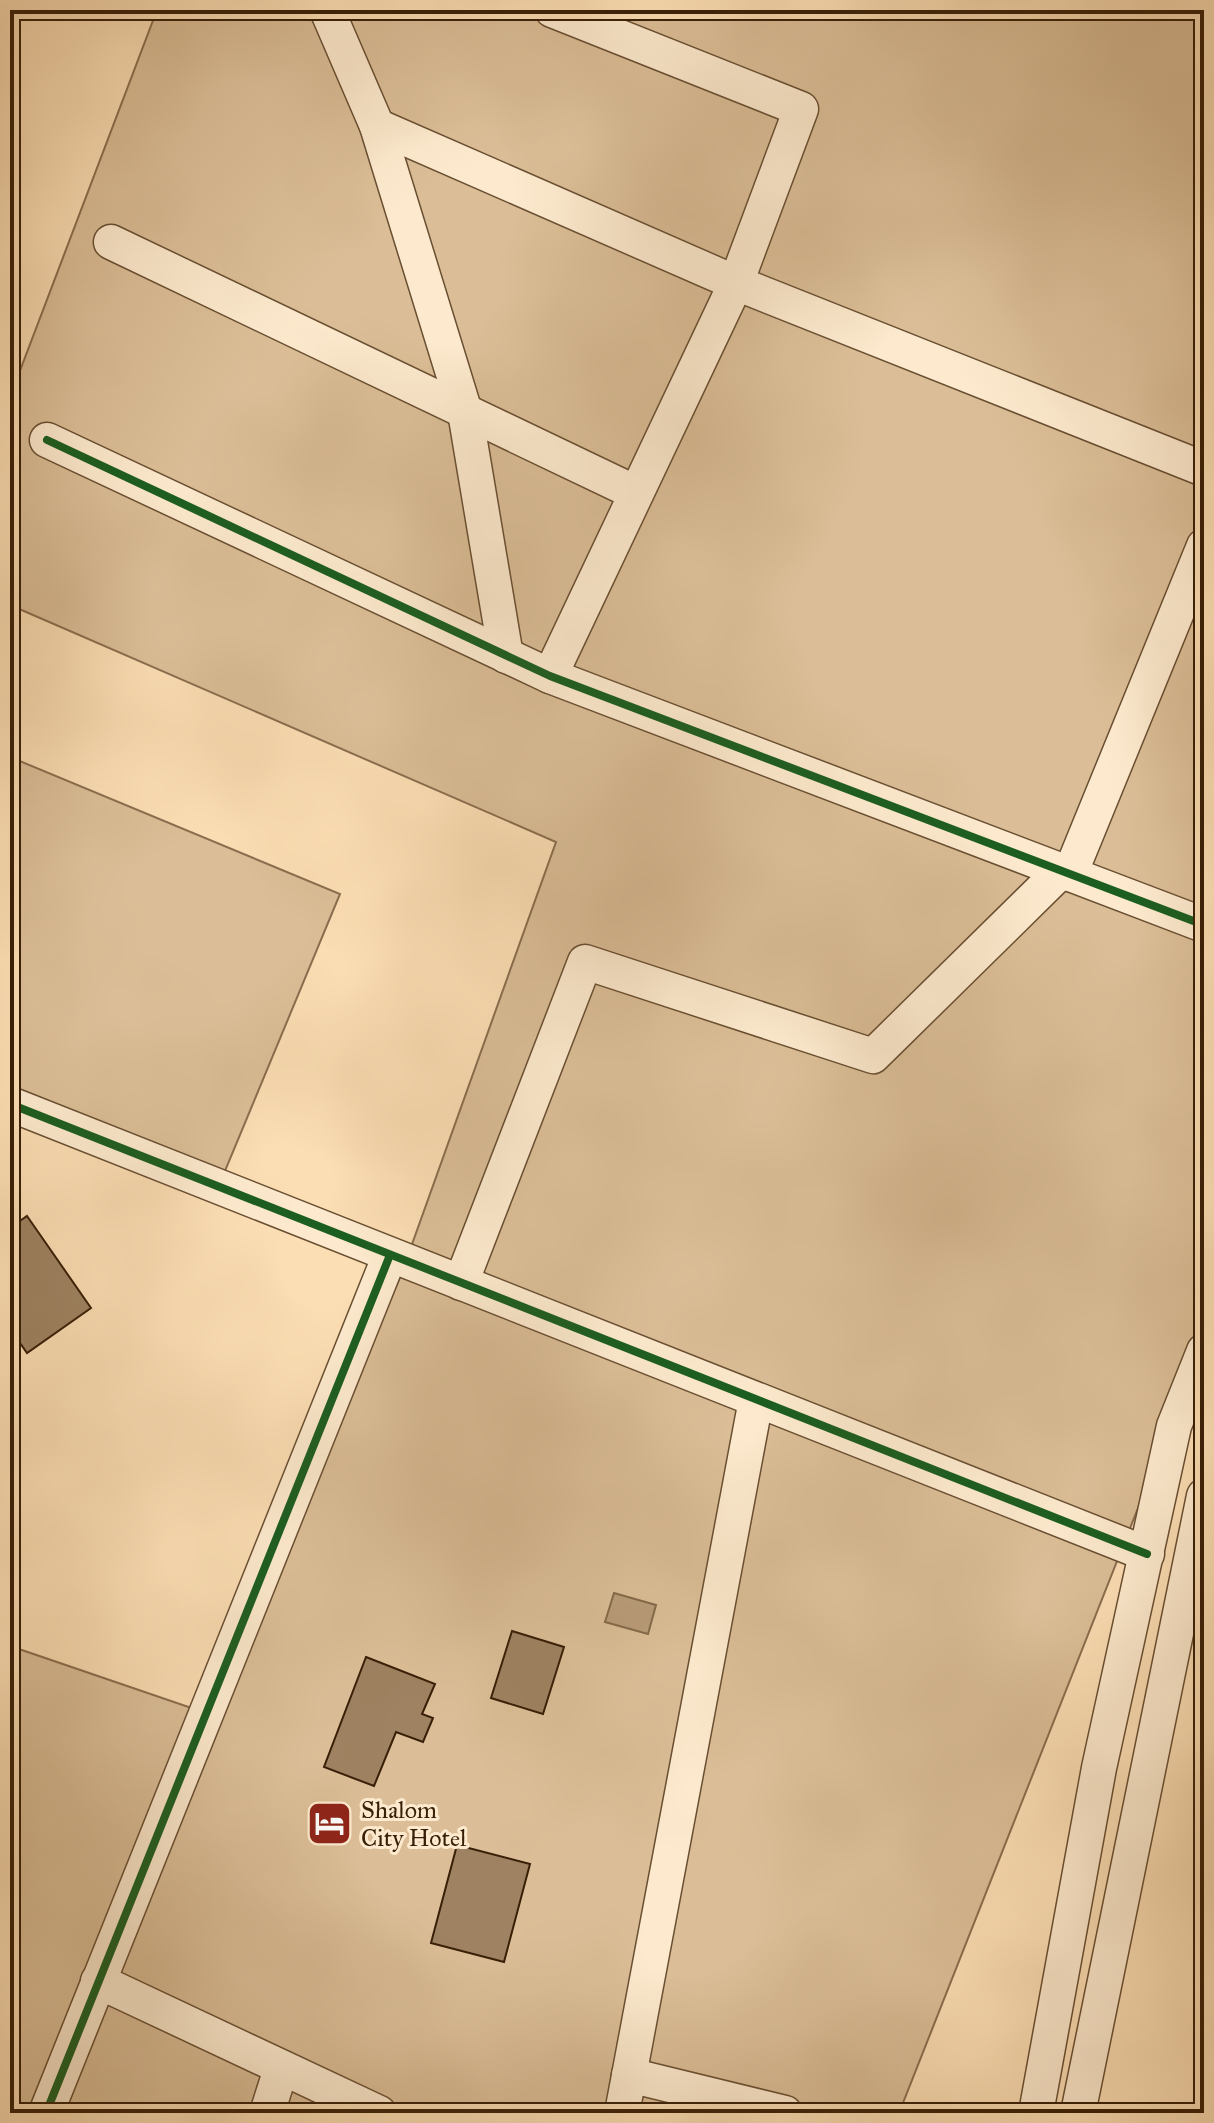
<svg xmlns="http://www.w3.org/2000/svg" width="1214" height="2123" font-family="'IM FELL Great Primer',serif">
	<rect width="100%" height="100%" fill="#fcdeb4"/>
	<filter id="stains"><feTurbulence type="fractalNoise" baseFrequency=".0025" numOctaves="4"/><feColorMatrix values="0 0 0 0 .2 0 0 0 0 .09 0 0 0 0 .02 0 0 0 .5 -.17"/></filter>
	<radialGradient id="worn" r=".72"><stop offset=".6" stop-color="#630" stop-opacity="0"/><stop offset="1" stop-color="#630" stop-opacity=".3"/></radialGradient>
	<!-- green -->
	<g fill="#dbbe97" stroke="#8a6e4f" stroke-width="2">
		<polygon points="157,10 1204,10 1204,1341 899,2113 10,2113 10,1646 209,1714 401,1275 556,842 10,605 10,397"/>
		<polygon points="10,757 340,894 220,1183 10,1096"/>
	</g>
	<!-- water -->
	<polygon fill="#b99d79" stroke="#856b4b" stroke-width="2" points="614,1593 656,1605 648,1634 605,1622"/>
	<!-- building -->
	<g fill="#9e8261" stroke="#381f07" stroke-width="2">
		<polygon points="1022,10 1060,10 1041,18"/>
		<polygon points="27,1216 91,1308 27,1353 20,1343 10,1351 10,1228"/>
		<polygon points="512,1631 564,1647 543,1714 491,1698"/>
		<polygon points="366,1657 435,1684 422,1714 433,1718 423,1742 396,1732 374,1786 324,1767"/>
		<polygon points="457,1845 530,1864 504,1962 431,1943"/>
	</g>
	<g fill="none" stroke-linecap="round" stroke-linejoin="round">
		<defs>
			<g id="minor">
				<polyline points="327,10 377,126 465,412 506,656"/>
				<polyline points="377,126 736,283 1204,469"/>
				<polyline points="111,242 636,493"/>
				<polyline points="47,440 550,676 1204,925"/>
				<polyline points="550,676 736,283 801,109 552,10"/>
				<polyline points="1070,874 1204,546"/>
				<polyline points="10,1104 1147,1554"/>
				<polyline points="461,1283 585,962 873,1056 1061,871"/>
				<polyline points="98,1981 379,2113"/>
				<polyline points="629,2075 785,2113"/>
				<polyline points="46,2113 390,1255"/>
				<polyline points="267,2113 281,2069"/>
				<polyline points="622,2113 756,1400"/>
				<polyline points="1036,2113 1099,1768 1174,1426 1204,1351"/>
				<polyline points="1078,2113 1204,1496"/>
			</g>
		</defs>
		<!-- minor casing -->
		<use href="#minor" stroke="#694f32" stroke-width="37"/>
		<!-- minor -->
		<use href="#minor" stroke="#fdeace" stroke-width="34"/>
		<defs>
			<g id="cycleway">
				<polyline points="47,440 550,676 1204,925"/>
				<polyline points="10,1104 1147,1554"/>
				<polyline points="46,2113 390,1255"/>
			</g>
		</defs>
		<!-- cycleway casing -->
		<use href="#cycleway" stroke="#fdeace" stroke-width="13"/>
		<!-- cycleway -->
		<use href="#cycleway" stroke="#1b5e20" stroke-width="8"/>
	</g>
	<!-- icons -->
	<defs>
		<symbol id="hotel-square" viewBox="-11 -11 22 22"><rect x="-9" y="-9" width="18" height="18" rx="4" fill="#8f2418" stroke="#fdeace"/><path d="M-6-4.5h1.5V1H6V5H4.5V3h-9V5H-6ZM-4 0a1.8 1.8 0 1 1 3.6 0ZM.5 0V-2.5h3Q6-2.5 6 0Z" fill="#fff"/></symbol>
	</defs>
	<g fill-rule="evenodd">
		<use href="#hotel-square" x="304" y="1798" width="51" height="51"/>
	</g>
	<g text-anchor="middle" stroke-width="6" stroke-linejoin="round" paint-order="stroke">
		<!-- poi labels -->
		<g font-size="24" fill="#381f07" stroke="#fdeace" text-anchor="start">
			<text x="361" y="1818">Shalom<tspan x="361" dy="28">City Hotel</tspan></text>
		</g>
	</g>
	<!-- margin -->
	<rect width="1214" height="2123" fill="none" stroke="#fcdeb4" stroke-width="40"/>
	<rect x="12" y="12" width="1190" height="2099" fill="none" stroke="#381f07" stroke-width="4"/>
	<rect x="20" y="20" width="1174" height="2083" fill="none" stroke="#381f07" stroke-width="2"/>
	<rect width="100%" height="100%" filter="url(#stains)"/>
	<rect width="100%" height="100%" fill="url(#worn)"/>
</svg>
